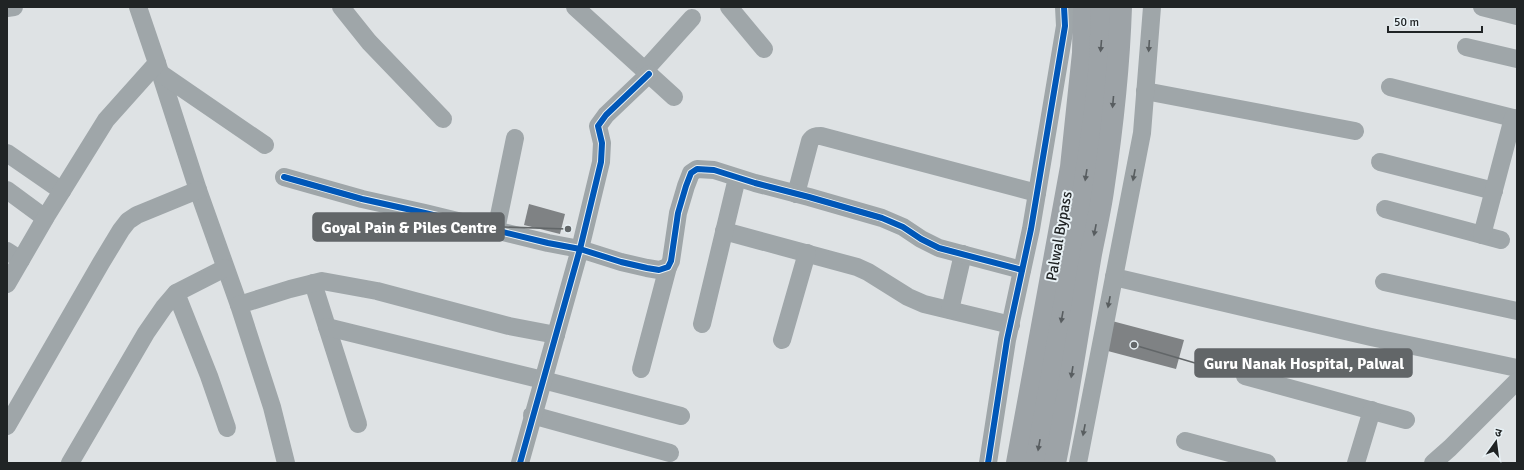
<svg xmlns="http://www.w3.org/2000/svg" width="1524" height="470" font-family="Signika,'Noto Sans Devanagari',sans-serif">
	<rect width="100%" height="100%" fill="#dee2e4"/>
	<!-- building -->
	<g fill="#7f8284">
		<polygon points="529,204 565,214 560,234 524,225"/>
		<polygon points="1112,321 1184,340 1176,369 1104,350"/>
	</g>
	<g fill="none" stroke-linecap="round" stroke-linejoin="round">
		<!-- minor -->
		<g stroke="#9fa6a9" stroke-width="18">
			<polyline points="341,7 369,42 443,119"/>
			<polyline points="575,7 674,97"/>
			<polyline points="729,7 764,49"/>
			<polyline points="1482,7 1517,16"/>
			<polyline points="7,8 14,7"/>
			<polyline points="1466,47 1517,59"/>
			<polyline points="157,63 198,190 239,305"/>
			<polyline points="645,70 692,18"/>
			<polyline points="160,73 265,145"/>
			<polyline points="1390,87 1517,119"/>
			<polyline points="1145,91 1355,131"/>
			<polyline points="7,153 62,191"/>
			<polyline points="1380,162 1494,191"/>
			<polyline points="284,177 362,199 425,213 548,243 580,249 601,162 602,143 598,126 606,115 649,74"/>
			<polyline points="7,190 45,218"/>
			<path d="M 796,194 L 810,141 C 813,136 816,136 821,136 L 1037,193"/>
			<polyline points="1385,209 1501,240"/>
			<polyline points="496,230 515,138"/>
			<polyline points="724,231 857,267 868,272 908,297 924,304 1011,325"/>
			<polyline points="1482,235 1513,118"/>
			<polyline points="7,251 21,260"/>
			<polyline points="1114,277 1371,337 1517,368"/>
			<polyline points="1384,282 1517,311"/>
			<polyline points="313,283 358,424"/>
			<polyline points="7,284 47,215 106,120 157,63 138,7"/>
			<polyline points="176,293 209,376 227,428"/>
			<polyline points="950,310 963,254"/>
			<polyline points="702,324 737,178"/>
			<polyline points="327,327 543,380 681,416"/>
			<polyline points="782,340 807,253"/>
			<polyline points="641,369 668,267"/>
			<polyline points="1245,376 1406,420"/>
			<polyline points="532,415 670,453"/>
			<polyline points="7,426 101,263 121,230 128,221 137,215 198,190"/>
			<polyline points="1185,441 1267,463"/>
			<polyline points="70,463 146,333 164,307 176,293 225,268"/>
			<polyline points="286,463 272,407 239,305 290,289 322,281 377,291 509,326 556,335"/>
			<polyline points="520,463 580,249 621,262 647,268 659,270 668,267 671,261 678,213 686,186 691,173 697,169 714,170 755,183 809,197 882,218 903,227 921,239 939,248 1022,270"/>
			<polyline points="988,463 1007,340 1031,229 1065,26 1064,7"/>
			<polyline points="1078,463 1142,133 1152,7"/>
			<polyline points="1356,463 1372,410"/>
			<polyline points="1433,463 1450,448 1517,381"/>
		</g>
		<!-- highway -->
		<g stroke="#9da3a7" stroke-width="22">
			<polyline points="1017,463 1071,167 1083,53 1084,7"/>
			<path d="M 1036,463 C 1052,375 1068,288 1082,200 C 1092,136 1103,71 1101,7"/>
			<path d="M 1055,463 C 1069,394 1079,324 1091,254 C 1095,233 1100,212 1103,191 C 1112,131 1119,68 1121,7"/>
		</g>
		<defs>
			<g id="cycleway">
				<polyline points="284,177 362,199 425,213 548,243 580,249 601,162 602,143 598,126 606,115 649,74"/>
				<polyline points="520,463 580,249 621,262 647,268 659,270 668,267 671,261 678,213 686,186 691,173 697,169 714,170 755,183 809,197 882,218 903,227 921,239 939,248 1022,270"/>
				<polyline points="988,463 1007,340 1031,229 1065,26 1064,7"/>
			</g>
		</defs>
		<!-- cycleway casing -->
		<use href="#cycleway" stroke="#e8f1f5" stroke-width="8"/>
		<!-- cycleway -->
		<use href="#cycleway" stroke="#0057b8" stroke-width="6"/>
	</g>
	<!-- one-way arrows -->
	<defs><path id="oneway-solid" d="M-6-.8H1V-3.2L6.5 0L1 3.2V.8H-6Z"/></defs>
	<g fill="#585d60">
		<use href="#oneway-solid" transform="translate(1101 46) rotate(95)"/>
		<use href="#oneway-solid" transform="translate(1113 102) rotate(95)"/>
		<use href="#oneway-solid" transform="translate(1086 175) rotate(99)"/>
		<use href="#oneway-solid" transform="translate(1095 230) rotate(101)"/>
		<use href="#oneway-solid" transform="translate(1062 317) rotate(100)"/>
		<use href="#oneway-solid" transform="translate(1072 372) rotate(99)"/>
		<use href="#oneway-solid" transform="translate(1039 445) rotate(100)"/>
	</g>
	<g fill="#595e60">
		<use href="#oneway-solid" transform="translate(1149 46) rotate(94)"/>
		<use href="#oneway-solid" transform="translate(1134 175) rotate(101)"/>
		<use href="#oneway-solid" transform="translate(1109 302) rotate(101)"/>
		<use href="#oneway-solid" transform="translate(1084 430) rotate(101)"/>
	</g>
	<g text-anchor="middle" stroke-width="4" stroke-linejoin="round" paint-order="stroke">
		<!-- street labels -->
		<g font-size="15" fill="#202425" stroke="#e8f1f5">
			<text transform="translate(1059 236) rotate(-80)" y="5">Palwal Bypass</text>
		</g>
	</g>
	<!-- callouts -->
	<path fill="none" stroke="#626668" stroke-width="1.5" d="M568 229L504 227M1134 345L1195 363"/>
	<g fill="#626668" stroke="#e8f1f5" stroke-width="1.5">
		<circle cx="568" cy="229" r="4"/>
		<circle cx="1134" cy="345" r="4"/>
	</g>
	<g fill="#626668" stroke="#626668" stroke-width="1.5">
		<rect x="313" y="213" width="191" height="28" rx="4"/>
		<rect x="1195" y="349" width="217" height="28" rx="4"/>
	</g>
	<g font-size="16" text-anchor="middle" font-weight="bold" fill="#fff">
		<text x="409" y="233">Goyal Pain &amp; Piles Centre</text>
		<text x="1304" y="369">Guru Nanak Hospital, Palwal</text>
	</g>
	<!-- border -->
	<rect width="1524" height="470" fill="none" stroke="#202425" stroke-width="16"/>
	<!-- north arrow -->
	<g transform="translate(1496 442) rotate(14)" stroke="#e8f1f5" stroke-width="3" paint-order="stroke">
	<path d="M0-3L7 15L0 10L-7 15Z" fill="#202425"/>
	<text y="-6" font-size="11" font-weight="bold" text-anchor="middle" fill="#202425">उ</text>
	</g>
	<!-- scale -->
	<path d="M1388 26v6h94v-6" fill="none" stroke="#202425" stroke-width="2"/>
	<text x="1394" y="26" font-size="12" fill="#202425" stroke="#e8f1f5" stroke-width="3" paint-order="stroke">50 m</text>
</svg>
